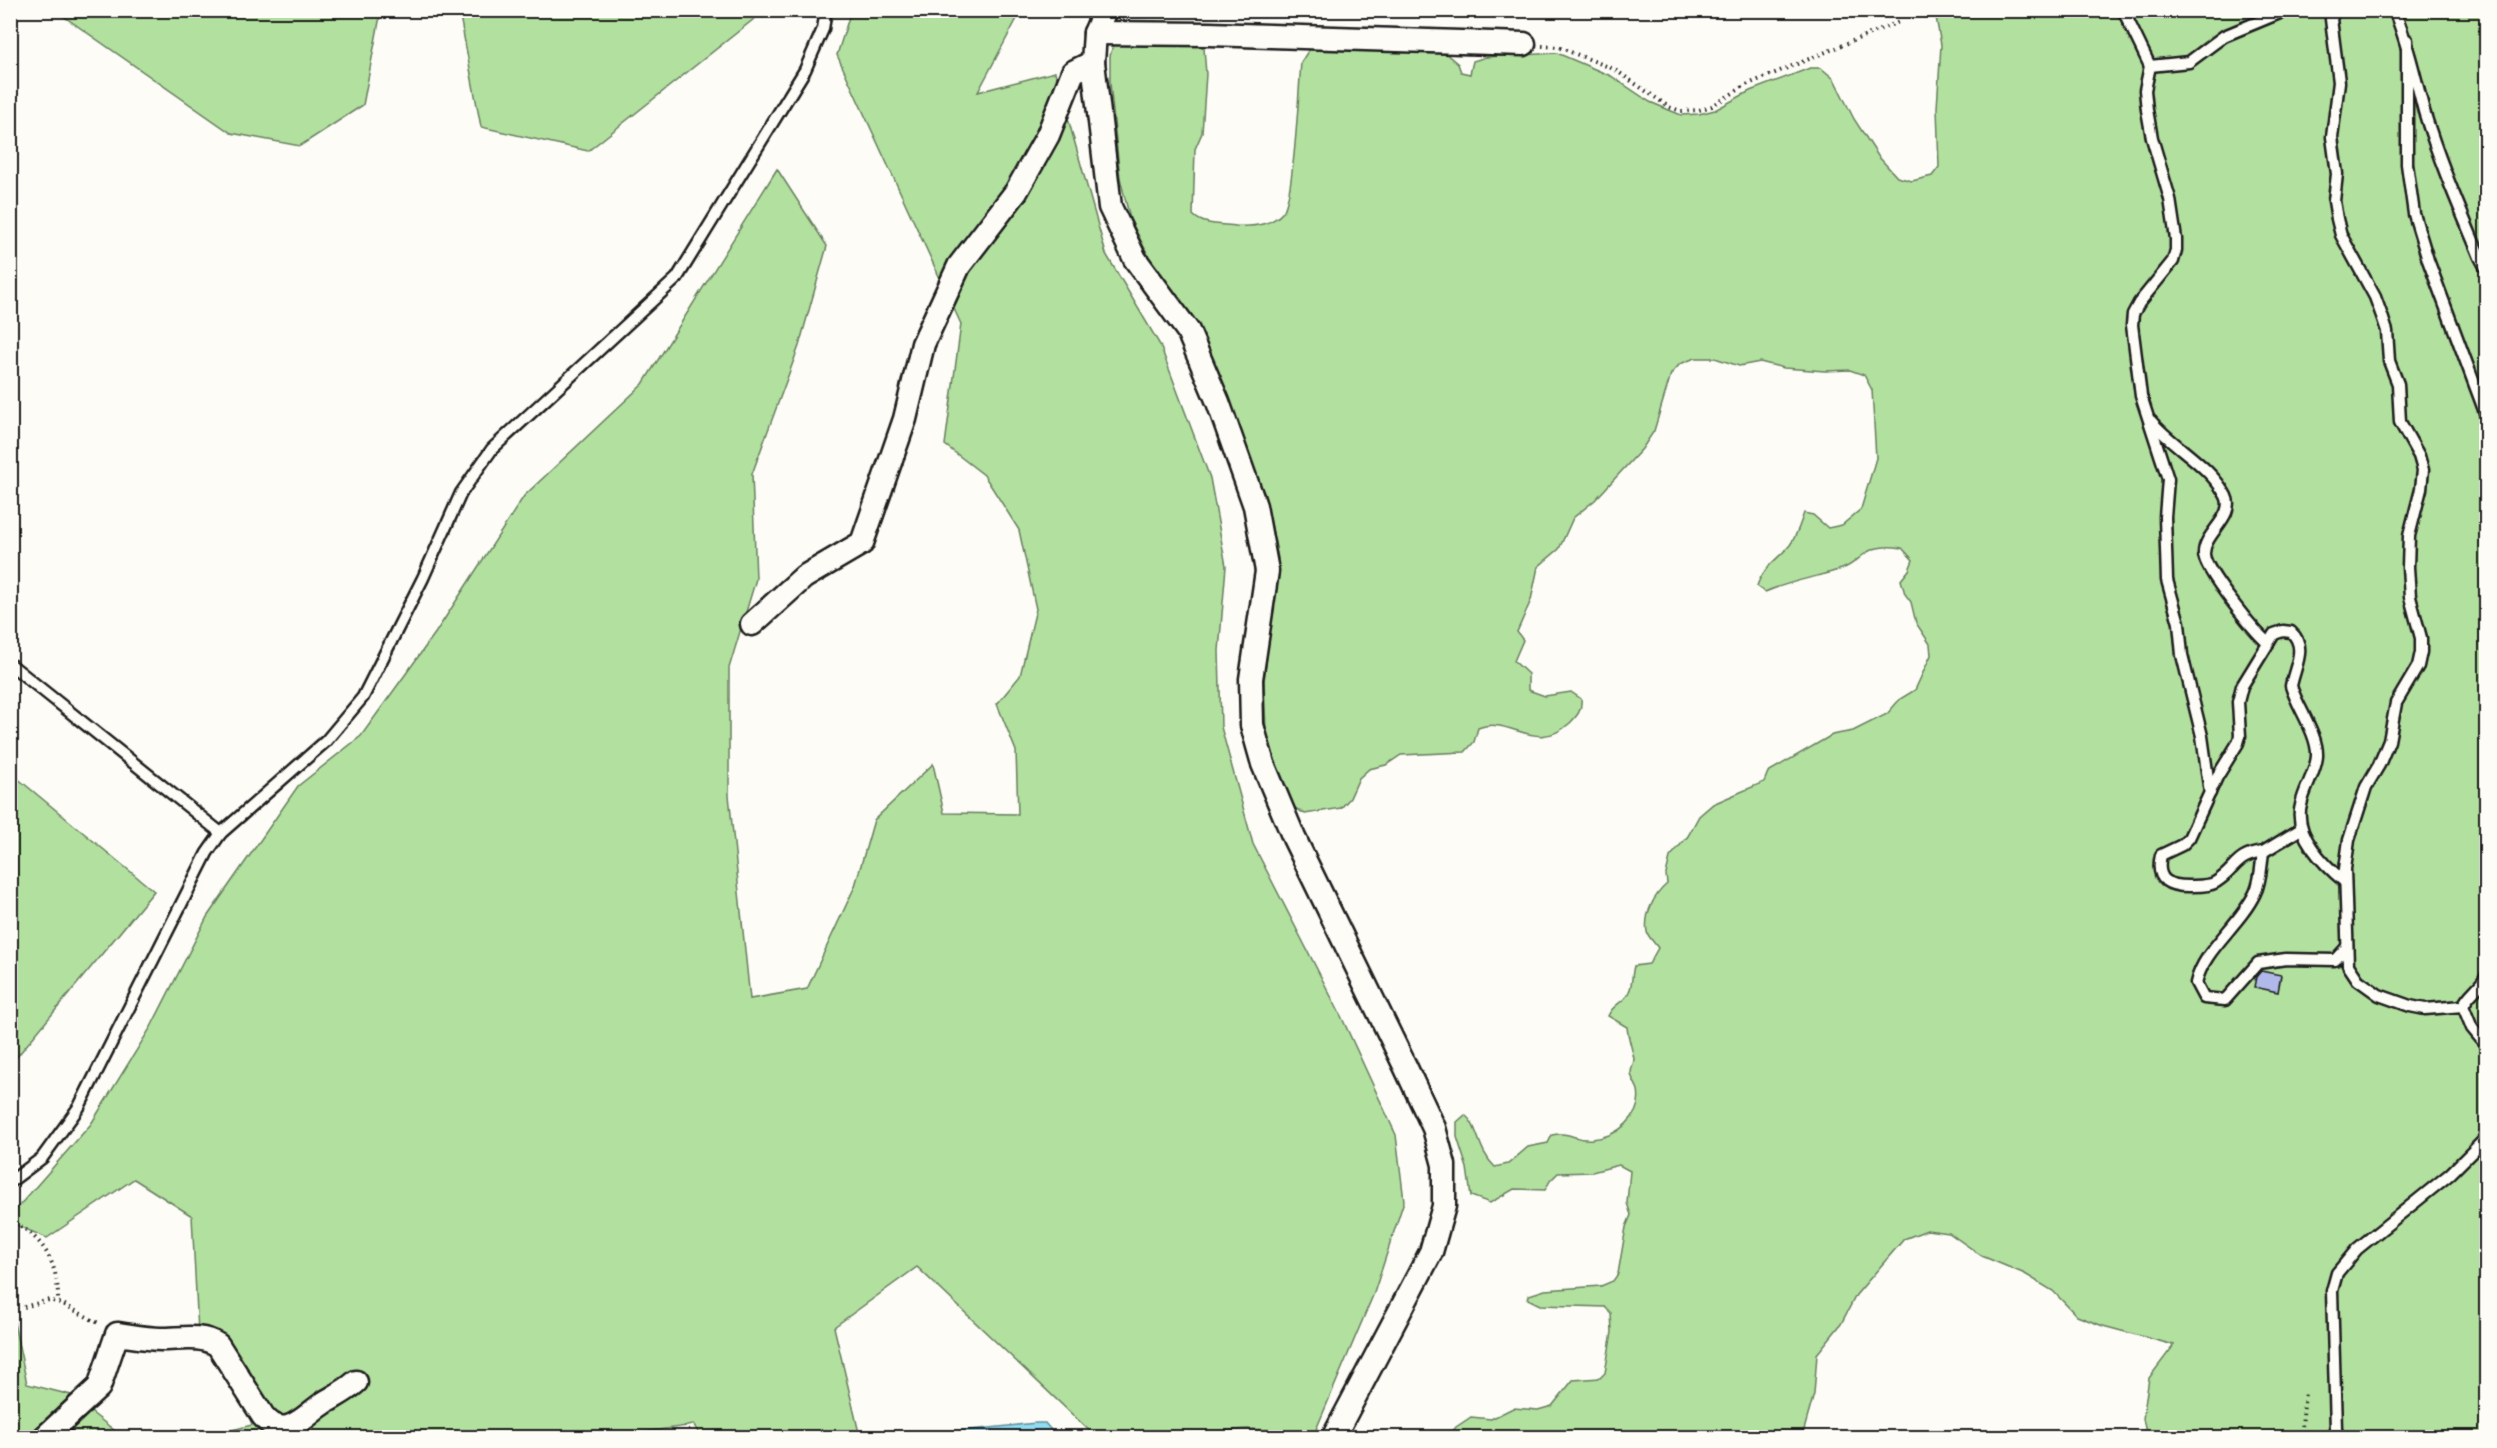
<svg xmlns="http://www.w3.org/2000/svg" width="2497" height="1448" font-family="'Patrick Hand',sans-serif">
	<rect width="100%" height="100%" fill="#fdfcf7"/>
	<filter id="ink" filterUnits="userSpaceOnUse"><feTurbulence type="fractalNoise" baseFrequency=".0167" numOctaves="2"/><feDisplacementMap in="SourceGraphic" scale="12" xChannelSelector="R" yChannelSelector="G"/><feConvolveMatrix kernelMatrix="1 2 1 2 8 2 1 2 1" color-interpolation-filters="sRGB"/></filter>
	<g filter="url(#ink)">
		<!-- green -->
		<g fill="#b2e09f" stroke="#677e5e" stroke-width="1.5">
			<polygon points="56,11 381,11 363,105 300,146 231,133"/>
			<polygon points="459,11 459,10 764,11 588,151 481,127"/>
			<polygon points="851,11 1021,11 978,92 1055,72 1106,254 1160,345 1210,478 1226,566 1219,651 1221,727 1253,844 1342,1018 1396,1135 1404,1201 1374,1293 1315,1432 1247,1429 1150,1437 1096,1437 917,1267 834,1327 860,1437 701,1437 694,1425 601,1438 204,1437 252,1425 231,1345 198,1332 192,1216 134,1179 47,1238 11,1223 11,1215 91,1124 151,1027 207,917 298,786 361,736 436,632 524,496 643,384 777,169 827,246 799,346 752,474 756,579 729,668 729,795 750,999 807,989 855,886 874,820 933,764 944,813 1018,814 1016,751 997,704 1020,676 1036,609 1019,530 984,475 945,445 961,324 837,55"/>
			<path d="M 1901,11 L 2486,11 L 2486,1437 L 2147,1437 L 2143,1419 L 2149,1378 L 2174,1345 L 2103,1326 L 2077,1316 L 2053,1291 L 2025,1274 L 1982,1256 L 1949,1233 L 1927,1230 L 1904,1239 L 1856,1295 L 1841,1324 L 1817,1354 L 1814,1394 L 1802,1437 L 1448,1437 L 1456,1427 L 1471,1417 L 1491,1419 L 1513,1408 L 1538,1410 L 1552,1406 L 1573,1380 L 1600,1378 L 1605,1373 L 1612,1332 L 1611,1313 L 1605,1307 L 1540,1305 L 1528,1299 L 1529,1295 L 1545,1290 L 1601,1286 L 1613,1281 L 1618,1274 L 1626,1227 L 1631,1215 L 1627,1203 L 1630,1171 L 1619,1165 L 1592,1172 L 1558,1173 L 1550,1181 L 1545,1190 L 1514,1189 L 1490,1203 L 1471,1196 L 1467,1168 L 1457,1137 L 1457,1122 L 1465,1115 C 1479,1126 1477,1150 1495,1167 L 1508,1164 L 1528,1147 L 1548,1143 L 1552,1135 C 1570,1131 1576,1141 1592,1139 C 1617,1137 1643,1117 1638,1090 C 1636,1084 1631,1078 1631,1073 C 1631,1068 1634,1064 1634,1059 C 1632,1048 1628,1038 1627,1027 L 1608,1016 C 1612,1006 1618,1005 1625,998 C 1633,990 1631,977 1634,966 L 1649,964 L 1658,948 C 1655,943 1648,937 1647,932 C 1644,914 1654,895 1667,884 L 1666,874 L 1670,857 L 1688,836 L 1699,816 L 1713,804 L 1764,782 L 1768,772 L 1832,735 L 1853,731 L 1887,714 L 1900,699 L 1915,690 L 1931,655 L 1930,644 L 1916,623 L 1911,602 L 1905,594 L 1901,580 L 1909,570 L 1913,560 L 1902,548 C 1891,546 1876,546 1866,553 C 1857,559 1853,565 1842,569 C 1817,577 1790,581 1765,592 L 1757,586 C 1763,567 1778,559 1790,545 C 1797,535 1800,524 1804,513 L 1813,515 L 1828,528 L 1842,525 L 1861,509 L 1876,458 L 1872,390 L 1864,375 L 1850,370 L 1825,371 L 1784,368 L 1760,362 L 1739,366 L 1715,358 L 1695,358 L 1680,364 L 1671,374 L 1654,431 L 1642,449 L 1595,500 L 1573,518 L 1559,549 L 1538,567 L 1531,600 L 1517,632 L 1523,640 L 1514,661 L 1528,674 L 1528,690 L 1545,696 L 1571,692 L 1581,699 C 1582,710 1578,715 1570,723 C 1535,755 1510,715 1478,728 L 1474,742 L 1465,752 L 1401,755 L 1386,765 L 1369,769 L 1359,778 L 1350,798 L 1341,808 L 1305,814 L 1295,808 L 1286,793 L 1266,732 L 1264,681 L 1278,558 L 1265,495 L 1244,445 L 1130,219 L 1120,178 L 1110,83 L 1110,56 L 1114,42 L 1198,40 L 1204,48 L 1206,74 L 1202,133 L 1195,149 L 1193,215 C 1203,226 1223,224 1236,226 C 1253,227 1272,225 1283,212 C 1294,196 1299,87 1301,62 L 1310,48 L 1323,45 L 1445,53 L 1458,64 L 1461,72 L 1470,74 L 1473,61 L 1486,57 L 1557,53 L 1611,76 L 1650,102 L 1681,115 L 1699,114 L 1715,110 L 1750,91 L 1810,68 L 1821,68 L 1834,79 L 1854,119 L 1878,156 L 1897,177 L 1912,181 L 1932,176 L 1939,167 L 1937,108 L 1941,45 L 1936,17 L 1924,12 Z"/>
			<polygon points="11,773 154,891 11,1064"/>
			<polygon points="10,1304 27,1384 71,1395 29,1437 11,1437"/>
			<polygon points="87,1409 123,1437 62,1438"/>
		</g>
		<!-- water -->
		<polygon fill="#90dbf1" stroke="#628f9c" stroke-width="1.5" points="1036,1423 1045,1423 1051,1430 1052,1437 942,1437 942,1433"/>
		<!-- building -->
		<polygon fill="#b0b9e9" stroke="#1c1c1c" stroke-width="1.5" points="2261,971 2281,975 2278,992 2254,987 2256,977"/>
		<g fill="none" stroke-linecap="round" stroke-linejoin="round">
			<defs>
				<g id="lane">
					<polyline points="2123,10 2150,66 2145,90 2147,110 2152,138 2170,199 2176,239 2176,250 2173,261 2139,303 2133,314 2132,325 2141,396 2168,479 2165,517 2167,580 2179,623 2182,655 2202,736 2210,793"/>
					<polyline points="2335,10 2331,19 2339,82 2332,137 2337,174 2334,201 2337,219 2341,235 2375,297 2383,319 2387,331 2389,361 2398,384 2400,422 2419,456 2423,470 2421,489 2409,536 2408,567 2410,597 2421,638 2421,652 2418,666 2396,703 2389,741 2379,765 2366,787 2349,840 2345,869 2348,965 2358,980 2379,995 2410,1006 2425,1009 2463,1006"/>
					<path d="M 2394,10 C 2408,44 2415,77 2424,111 C 2439,161 2460,209 2480,257 L 2486,268"/>
					<polyline points="2407,40 2407,164 2414,214 2428,260 2486,415"/>
					<polyline points="2150,66 2189,62 2224,36 2287,10"/>
					<path d="M 2151,421 C 2173,447 2210,465 2226,496 C 2236,516 2203,534 2204,554 C 2204,570 2255,632 2268,643"/>
					<polyline points="10,664 221,833"/>
					<path d="M 2301,829 L 2263,852 C 2261,866 2261,881 2255,893 C 2240,925 2203,950 2196,983 L 2204,998 L 2225,1000 L 2258,963 L 2286,959 L 2335,960 L 2347,947"/>
					<path d="M 2263,852 C 2234,856 2237,869 2216,882 C 2210,886 2200,886 2193,886 C 2169,887 2155,881 2161,855 L 2182,845 L 2189,838 L 2217,777 L 2238,743 L 2240,736 L 2238,702 L 2242,686 L 2274,634 L 2283,631 L 2291,632 C 2308,647 2294,668 2291,686 C 2297,707 2318,734 2317,756 C 2316,772 2304,789 2301,805 C 2293,834 2324,865 2345,882"/>
					<path d="M 2486,976 C 2480,988 2468,994 2463,1006 L 2472,1028 L 2486,1045"/>
					<polyline points="10,1182 42,1158 79,1107 207,853 221,833 326,741 363,697 423,578 461,493 492,449 677,278 805,70 823,29 826,10"/>
					<polyline points="2339,1438 2336,1429 2332,1291 2337,1273 2357,1249 2450,1174 2484,1140 2486,1134"/>
				</g>
				<g id="street">
					<polyline points="1105,10 1095,33 1093,62 1110,207 1135,259 1188,331 1218,402 1255,506 1267,571 1251,679 1252,725 1263,764 1294,838 1405,1066 1434,1128 1444,1165 1444,1206 1431,1252 1333,1438"/>
					<polyline points="1095,33 1209,34 1524,44"/>
					<polyline points="752,624 804,577 862,543 905,419 923,344 959,266 1016,192 1048,135 1073,72 1093,62"/>
					<path d="M 44,1438 L 99,1387 L 117,1334 C 132,1336 147,1339 161,1339 C 181,1339 201,1334 218,1345 L 263,1416 C 285,1443 304,1416 324,1403 C 335,1396 346,1391 356,1382"/>
				</g>
			</defs>
			<!-- lane casing -->
			<use href="#lane" stroke="#1c1c1c" stroke-width="15"/>
			<!-- street casing -->
			<use href="#street" stroke="#1c1c1c" stroke-width="27"/>
			<!-- path -->
			<g stroke="#1c1c1c" stroke-width="4" stroke-dasharray="1.5 4.5" stroke-linecap="butt">
				<polyline points="1542,46 1558,47 1614,69 1669,107 1681,111 1699,110 1712,106 1746,85 1901,21"/>
				<path d="M 10,1220 C 45,1238 59,1265 58,1303"/>
				<polyline points="24,1307 49,1300 63,1304 100,1324"/>
				<polyline points="2301,1438 2305,1392"/>
			</g>
			<!-- lane -->
			<use href="#lane" stroke="#fdfcf7" stroke-width="10"/>
			<!-- street -->
			<use href="#street" stroke="#fdfcf7" stroke-width="22"/>
		</g>
	</g>
	<!-- margin -->
	<rect width="2497" height="1448" fill="none" stroke="#fdfcf7" stroke-width="36"/>
	<rect x="18" y="18" width="2461" height="1412" fill="none" stroke="#1c1c1c" stroke-width="2" filter="url(#ink)"/>
</svg>
